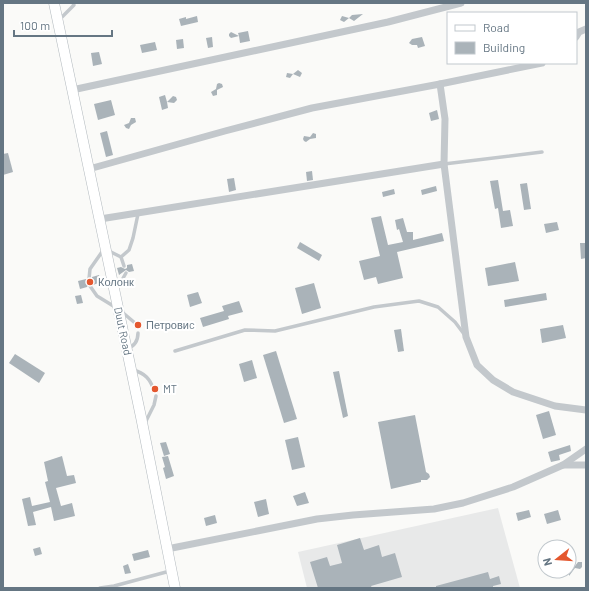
<svg xmlns="http://www.w3.org/2000/svg" width="589" height="591" font-family="Barlow,sans-serif">
	<rect width="100%" height="100%" fill="#fafaf8"/>
	<!-- built -->
	<polygon fill="#e8e9e9" points="498,508 520,588 307,588 298,552"/>
	<!-- building -->
	<g fill="#aab3b9">
		<polygon points="363,14 354,21 349,18 344,22 340,20 342,16 349,18 352,15"/>
		<polygon points="197,16 198,22 181,26 179,19 186,17 186,19"/>
		<polygon points="248,31 250,41 240,43 239,36 231,38 229,36 229,34 231,32 239,36 238,33"/>
		<polygon points="212,37 213,47 208,48 206,38"/>
		<polygon points="422,37 425,46 418,48 417,45 412,45 409,43 412,39"/>
		<polygon points="183,39 184,48 177,49 176,40"/>
		<polygon points="155,42 157,50 142,53 140,45"/>
		<polygon points="99,52 102,64 93,66 91,53"/>
		<polygon points="298,70 302,73 300,77 293,74 290,78 286,77 287,73 293,74"/>
		<polygon points="219,83 222,84 223,87 217,90 217,95 213,96 211,92 216,89 217,84"/>
		<polygon points="165,95 167,102 173,96 176,97 177,100 174,103 167,102 168,108 162,110 159,97"/>
		<polygon points="111,100 115,115 98,120 94,104"/>
		<polygon points="437,110 439,119 431,121 429,113"/>
		<polygon points="131,118 135,118 136,122 131,125 129,129 126,128 124,125 129,123"/>
		<polygon points="107,131 113,155 106,157 100,133"/>
		<polygon points="313,133 316,134 316,138 310,139 306,142 304,141 303,139 304,136 310,137"/>
		<polygon points="8,153 13,172 3,175 3,154"/>
		<polygon points="312,171 313,180 307,181 306,172"/>
		<polygon points="234,178 236,190 229,192 227,179"/>
		<polygon points="498,180 503,211 510,210 513,226 501,228 498,208 495,209 490,181"/>
		<polygon points="527,183 531,209 524,210 520,184"/>
		<polygon points="436,186 437,191 422,195 421,190"/>
		<polygon points="394,189 395,194 383,197 382,192"/>
		<polygon points="381,216 388,245 403,242 399,229 397,230 395,220 403,218 407,232 413,232 413,240 442,233 444,241 397,252 403,278 378,284 376,277 364,280 359,261 380,256 371,218"/>
		<polygon points="557,222 559,230 546,233 544,224"/>
		<polygon points="300,242 322,255 319,261 297,248"/>
		<polygon points="580,243 586,243 586,258 581,259"/>
		<polygon points="515,262 519,281 488,286 485,268"/>
		<polygon points="132,264 134,271 129,272 126,270 119,275 117,268 121,267 125,269 127,268 127,265"/>
		<polygon points="99,275 101,282 93,285 89,283 87,287 80,289 78,281 86,279 87,282 90,282 92,277"/>
		<polygon points="314,283 321,308 302,314 295,288"/>
		<polygon points="198,292 202,303 190,307 187,295"/>
		<polygon points="546,293 547,300 505,307 504,300"/>
		<polygon points="81,295 83,303 77,304 75,296"/>
		<polygon points="239,301 243,312 228,316 229,319 203,327 200,318 224,311 222,306"/>
		<polygon points="563,325 566,338 542,343 540,329"/>
		<polygon points="401,329 404,351 398,352 394,330"/>
		<polygon points="276,351 297,419 284,423 263,355"/>
		<polygon points="15,354 45,373 39,383 9,363"/>
		<polygon points="252,360 257,378 244,382 239,364"/>
		<polygon points="339,371 348,416 343,418 333,372"/>
		<polygon points="549,411 556,435 543,439 536,415"/>
		<polygon points="415,415 426,472 429,474 430,477 427,480 421,480 421,482 391,489 378,422"/>
		<polygon points="298,437 305,467 292,470 285,440"/>
		<polygon points="166,442 170,454 164,456 160,443"/>
		<polygon points="570,445 571,451 559,455 560,460 551,462 548,452"/>
		<polygon points="62,456 67,476 74,475 76,483 56,488 61,506 72,503 75,516 54,521 51,507 33,512 36,525 28,526 22,499 30,497 32,506 50,502 45,482 48,481 44,462"/>
		<polygon points="168,456 174,476 166,479 163,468 165,467 162,457"/>
		<polygon points="305,492 309,503 297,506 293,496"/>
		<polygon points="266,499 269,514 258,517 254,502"/>
		<polygon points="529,510 531,517 518,521 516,513"/>
		<polygon points="558,510 561,520 547,524 544,514"/>
		<polygon points="215,515 217,523 206,526 204,518"/>
		<polygon points="360,538 364,550 379,545 382,557 395,553 402,577 371,586 372,588 318,588 310,562 327,557 330,566 342,563 337,545"/>
		<polygon points="40,547 42,554 35,556 33,549"/>
		<polygon points="148,550 150,557 134,561 132,554"/>
		<polygon points="578,562 582,562 582,567 580,569 575,568 569,576 569,564 575,566"/>
		<polygon points="128,564 131,573 125,574 123,566"/>
		<polygon points="488,572 490,579 499,576 501,584 493,586 493,588 436,588 436,586"/>
	</g>
	<g fill="none" stroke-linecap="round" stroke-linejoin="round">
		<defs>
			<polyline id="secondary" points="54,3 141,417 175,588"/>
		</defs>
		<!-- secondary casing -->
		<use href="#secondary" stroke="#b3babf" stroke-width="11"/>
		<!-- lane -->
		<g stroke="#c3c8cc" stroke-width="3.5">
			<polyline points="59,20 74,5 73,3"/>
			<polyline points="444,164 542,152"/>
			<polyline points="109,251 121,257 124,266"/>
			<polyline points="121,257 129,250 133,238 138,214"/>
			<polyline points="89,279 90,269 104,249"/>
			<polyline points="90,286 97,296 115,307"/>
			<polyline points="115,288 122,280 126,273"/>
			<polyline points="122,312 135,323 137,327"/>
			<path d="M 127,349 C 135,346 138,341 138,333"/>
			<polyline points="175,351 245,330 275,331 374,307 419,301 438,307 455,322 464,334"/>
			<path d="M 133,370 C 145,373 150,379 154,390"/>
			<polyline points="145,423 154,405 156,396"/>
			<polyline points="100,588 114,586 170,571"/>
		</g>
		<!-- street -->
		<g stroke="#c3c8cc" stroke-width="7">
			<polyline points="576,37 579,32 586,29"/>
			<polyline points="440,84 542,63"/>
			<polyline points="72,90 388,22 461,3"/>
			<polyline points="89,169 225,131 312,108 440,84 445,119 444,164 466,337 477,365 493,380 513,392 555,406 586,410"/>
			<polyline points="100,219 444,164"/>
			<polyline points="563,465 586,465"/>
			<polyline points="167,549 317,519 353,515 434,509 463,503 513,487 563,465 586,449"/>
		</g>
		<!-- secondary -->
		<use href="#secondary" stroke="#fff" stroke-width="10"/>
	</g>
	<!-- markers -->
	<g fill="#e4572e" stroke="#fff" stroke-width="1.5">
		<circle cx="90" cy="282" r="4"/>
		<circle cx="138" cy="325" r="4"/>
		<circle cx="155" cy="389" r="4"/>
	</g>
	<g text-anchor="middle" stroke-width="4" stroke-linejoin="round" paint-order="stroke">
		<!-- poi labels -->
		<g font-size="11" fill="#657683" stroke="#fff" text-anchor="start">
			<text x="98" y="286">Колонк</text>
			<text x="146" y="329">Петровиc</text>
			<text x="163" y="393">MT</text>
		</g>
		<!-- street labels -->
		<g font-size="11" fill="#657683" stroke="#fff">
			<text transform="translate(123 331) rotate(78)" y="4">Duut Road</text>
		</g>
	</g>
	<!-- border -->
	<rect width="589" height="591" fill="none" stroke="#657683" stroke-width="8"/>
	<!-- legend -->
	<rect x="447" y="12" width="130" height="52" fill="#ffffff" stroke="#c1c8cd"/>
	<rect x="455" y="25" width="20" height="6" fill="#ffffff" stroke="#c1c8cd"/>
	<text x="483" y="32" font-size="12" fill="#657683">Road</text>
	<rect x="455" y="42" width="20" height="12" fill="#aab3b9" stroke="#c1c8cd"/>
	<text x="483" y="52" font-size="12" fill="#657683">Building</text>
	<!-- north arrow -->
	<g transform="translate(557 559) rotate(253)"><circle r="19" fill="#ffffff" stroke="#c1c8cd"/>
	<path d="M0-3L7 15L0 10L-7 15Z" fill="#e4572e"/>
	<text y="-6" font-size="11" font-weight="bold" text-anchor="middle" fill="#657683">N</text>
	</g>
	<!-- scale -->
	<path d="M14 30v6h98v-6" fill="none" stroke="#657683" stroke-width="2"/>
	<text x="20" y="30" font-size="12" fill="#657683" stroke="#ffffff" stroke-width="3" paint-order="stroke">100 m</text>
</svg>
